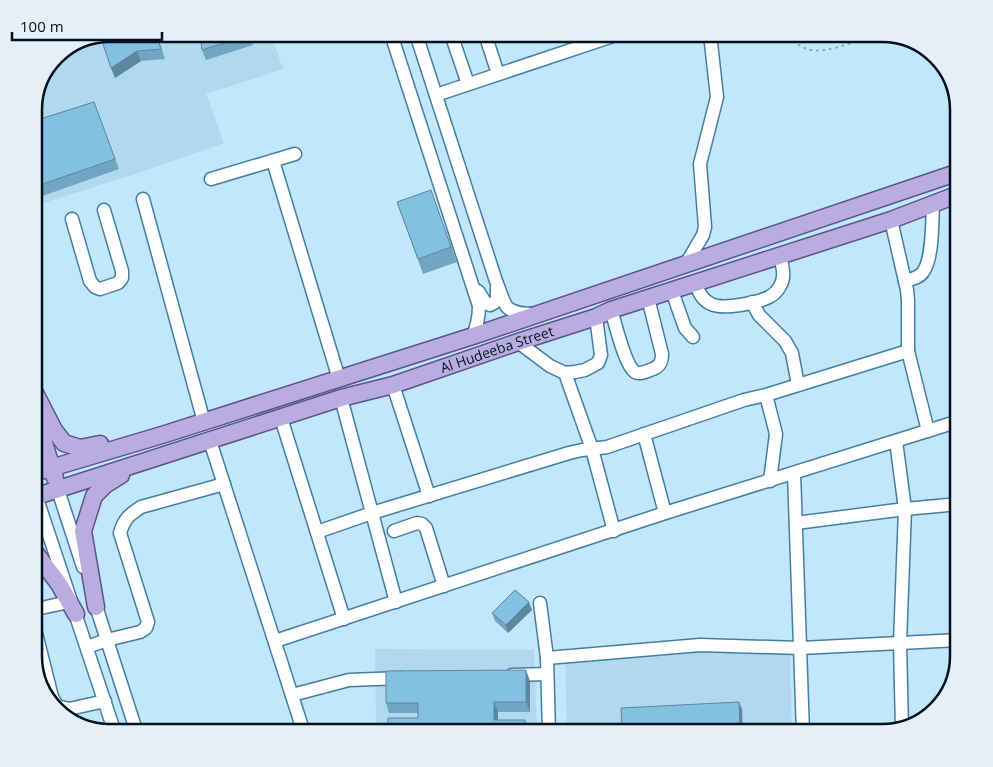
<svg xmlns="http://www.w3.org/2000/svg" width="993" height="767" font-family="'Open Sans',sans-serif">
	<rect width="100%" height="100%" fill="#c2e6fc"/>
	<!-- built -->
	<g fill="#b1d8ef">
		<polygon points="111,34 271,34 283,69 206,94 224,143 141,172 34,206 34,105 60,53"/>
		<polygon points="375,649 534,650 537,733 376,733"/>
		<polygon points="790,650 792,733 567,733 565,656"/>
	</g>
	<g fill="none" stroke-linecap="round" stroke-linejoin="round">
		<defs>
			<g id="minor">
				<path d="M 391,34 L 479,306 C 479,318 477,326 473,336"/>
				<path d="M 416,34 L 496,281 C 499,288 503,302 507,307 C 514,314 526,314 535,314"/>
				<polyline points="451,34 468,84"/>
				<polyline points="485,34 498,74"/>
				<polyline points="436,95 619,34"/>
				<polyline points="273,161 339,379"/>
				<polyline points="211,179 295,154"/>
				<polyline points="143,199 204,422"/>
				<polyline points="72,219 90,281 95,287 100,289 118,283 122,278 122,271 104,210"/>
				<polyline points="891,220 907,290 908,300 908,351 928,431"/>
				<polyline points="686,264 703,235 705,227 700,164 717,97 710,34"/>
				<path d="M 905,281 C 911,279 919,278 923,272 C 933,259 932,222 933,205"/>
				<path d="M 695,283 C 699,292 702,300 711,304 C 723,310 757,303 769,297 C 773,295 778,290 780,286 C 786,277 782,265 780,255"/>
				<polyline points="478,291 485,302 490,305 494,303 497,299 497,288"/>
				<polyline points="672,291 685,328 693,337"/>
				<polyline points="752,302 759,315 785,341 792,353 798,385"/>
				<path d="M 611,310 C 615,322 625,366 635,372 C 640,375 647,371 653,369 C 660,366 662,362 662,354 L 648,298"/>
				<polyline points="518,342 550,366 565,373 575,372 585,370 598,363 601,355 596,317"/>
				<polyline points="565,373 592,449 614,531"/>
				<polyline points="393,385 429,496"/>
				<polyline points="766,395 776,434 770,481"/>
				<polyline points="341,398 396,602"/>
				<polyline points="281,418 344,619"/>
				<polyline points="644,434 665,513"/>
				<polyline points="210,441 304,733"/>
				<polyline points="896,441 905,509 900,643 902,729"/>
				<polyline points="794,473 803,733"/>
				<polyline points="58,490 83,567"/>
				<polyline points="36,496 115,733"/>
				<polyline points="796,523 905,509 959,504"/>
				<polyline points="394,531 417,523 422,524 426,528 444,586"/>
				<polyline points="317,532 372,513 569,453 582,450 607,447 744,400 766,395 908,351"/>
				<polyline points="94,600 137,733"/>
				<polyline points="540,603 547,658 549,733"/>
				<polyline points="34,606 41,608 69,602"/>
				<polyline points="34,625 52,697 57,706 69,709 105,701"/>
				<polyline points="275,641 665,513 959,421"/>
				<path d="M 87,647 L 107,640 L 140,632 L 146,628 L 148,622 L 120,533 C 124,519 129,515 141,507 L 224,484"/>
				<polyline points="547,658 700,645 801,648 959,640"/>
				<polyline points="512,675 547,674"/>
				<polyline points="292,695 349,680 402,678"/>
			</g>
			<g id="major">
				<polyline points="34,391 54,430 64,443 80,448 100,444"/>
				<polyline points="34,411 55,478"/>
				<polyline points="34,473 162,435 473,336 959,172"/>
				<path id="s1" d="M 34,497 L 341,398 L 393,385 L 518,342 L 596,317 L 611,310 L 891,220 L 959,194"/>
				<polyline points="34,551 59,584 76,614"/>
				<polyline points="96,607 83,531 94,496 105,485 121,475"/>
			</g>
		</defs>
		<!-- minor casing -->
		<use href="#minor" stroke="#437fa0" stroke-width="15"/>
		<!-- major casing -->
		<use href="#major" stroke="#5a538e" stroke-width="19"/>
		<!-- path -->
		<path stroke="#87a6b9" stroke-width="2" stroke-dasharray="2.5 4" stroke-linecap="butt" d="M 790,34 C 807,65 841,44 866,39 C 873,37 882,37 890,36"/>
		<!-- minor -->
		<use href="#minor" stroke="#fff" stroke-width="12"/>
		<!-- major -->
		<use href="#major" stroke="#b9addf" stroke-width="16"/>
	</g>
	<!-- wall -->
	<g fill="#71a6c3">
		<polygon points="111,34 157,34 165,59 141,61 115,78"/>
		<polygon points="199,34 249,34 253,45 206,60 202,50 201,37"/>
		<polygon points="94,102 119,169 34,199 34,121"/>
		<polygon points="431,190 457,262 423,274 397,202"/>
		<polygon points="532,610 508,633 495,621 492,613"/>
		<polygon points="530,681 530,712 498,712 498,720 529,730 529,733 388,733 418,718 418,713 389,713 386,703"/>
	</g>
	<!-- shaded-wall -->
	<g fill="#5c879f">
		<polygon points="137,51 141,61 115,78 111,68"/>
		<polygon points="529,602 532,610 508,633 506,625"/>
		<polygon points="526,670 530,681 530,712 526,702"/>
		<polygon points="494,702 498,712 498,730 494,720"/>
		<polygon points="739,702 742,709 743,733 740,733"/>
		<polygon points="525,720 529,730 529,733 525,733"/>
	</g>
	<!-- building -->
	<g fill="#83c1e3" stroke="#5c879f">
		<polygon points="111,34 156,34 161,49 137,51 111,68 101,38"/>
		<polygon points="200,34 249,34 249,35 202,50"/>
		<polygon points="94,102 115,159 34,187 34,121"/>
		<polygon points="431,190 451,247 418,259 397,202"/>
		<polygon points="515,590 529,602 506,625 492,613"/>
		<polygon points="526,670 526,702 494,702 494,720 525,720 525,733 388,733 388,718 418,718 418,703 386,703 386,671"/>
		<polygon points="739,702 740,733 622,733 621,708"/>
	</g>
	<g text-anchor="middle" stroke-width="5" stroke-linejoin="round" paint-order="stroke">
		<!-- street labels -->
		<g font-size="14" fill="#00121f" stroke="#e4eff7">
			<text dy="5" stroke="none"><textPath href="#s1" startOffset="486">Al Hudeeba Street</textPath></text>
		</g>
	</g>
	<!-- crop -->
	<path d="M0 0H993V767H0ZM110 42H882A68 68 0 0 1 950 110V656A68 68 0 0 1 882 724H110A68 68 0 0 1 42 656V110A68 68 0 0 1 110 42Z" fill="#e4eff7" fill-rule="evenodd"/>
	<path fill="none" stroke="#00121f" stroke-width="2.5" d="M110 42H882A68 68 0 0 1 950 110V656A68 68 0 0 1 882 724H110A68 68 0 0 1 42 656V110A68 68 0 0 1 110 42Z"/>
	<!-- scale -->
	<path d="M12 32v8h150v-8" fill="none" stroke="#00121f" stroke-width="2.5"/>
	<text x="20" y="32" font-size="15" fill="#00121f" stroke="#e4eff7" stroke-width="4" paint-order="stroke">100 m</text>
</svg>
